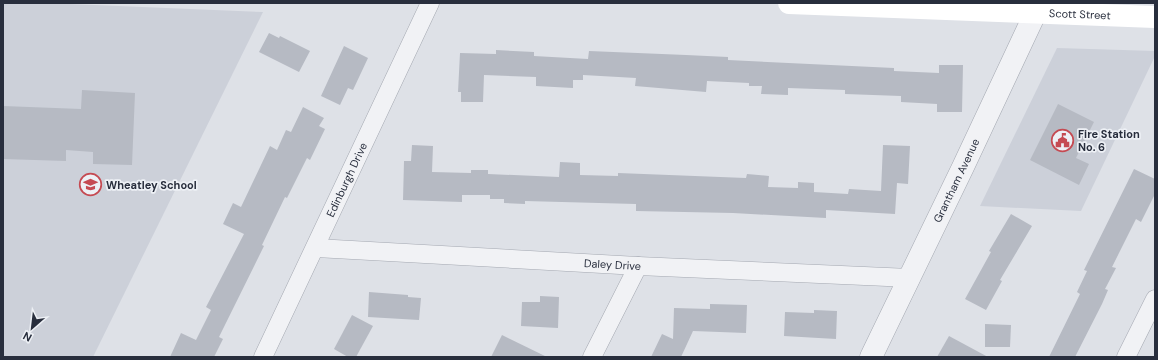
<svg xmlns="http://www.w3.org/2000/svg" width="1158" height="360" font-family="'DM Sans',sans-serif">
	<rect width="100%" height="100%" fill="#dee1e7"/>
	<!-- built -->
	<g fill="#ccd0d9">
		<polygon points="3,3 46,3 263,12 93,357 3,357"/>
		<polygon points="1057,48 1155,51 1155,56 1081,211 980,206"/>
	</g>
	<!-- building -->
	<g fill="#b6bac3">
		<polygon points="269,33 279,38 280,36 310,51 299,72 259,52"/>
		<polygon points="344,46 368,58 353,90 348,88 340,105 321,96"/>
		<polygon points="496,50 534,52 534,56 588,59 589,51 686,55 728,57 728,60 894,68 894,71 939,73 939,65 963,65 962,112 937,112 937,104 901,102 901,96 845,94 845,90 788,88 788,95 761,94 762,86 749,86 749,83 707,81 706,92 635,86 636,78 583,75 583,80 573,80 573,88 536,86 536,77 484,75 483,102 461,102 461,92 458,92 460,53 496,54"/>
		<polygon points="82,90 135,93 132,165 93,164 93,152 66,150 66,161 3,159 3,106 81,109"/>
		<polygon points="1058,104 1094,122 1076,158 1089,164 1079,185 1030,160"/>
		<polygon points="303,107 324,118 319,126 325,129 310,160 307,158 287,198 285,197 262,245 264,246 219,337 223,339 214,357 170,357 181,333 196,340 211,310 206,307 244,234 223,224 233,203 241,207 270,146 277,150 286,130 291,132"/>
		<polygon points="412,145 433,146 432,172 471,173 471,170 488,170 488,174 559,177 560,162 580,163 580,175 618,176 618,173 746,178 747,174 769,176 768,187 798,188 798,182 814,183 814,192 848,194 849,189 881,191 883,145 910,146 908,184 897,183 895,214 826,210 826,218 733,213 636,211 636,204 525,201 525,204 504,203 504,199 490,199 490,195 462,195 462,202 403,200 404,161 411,161"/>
		<polygon points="1134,169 1155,179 1155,194 1141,222 1136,219 1112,267 1116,268 1105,289 1108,290 1102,304 1075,357 1049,357 1080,294 1077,292 1087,271 1084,270"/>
		<polygon points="1011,214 1032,226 1000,280 1002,281 986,310 965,299 991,252 989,251"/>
		<polygon points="369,292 408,295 408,297 421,298 419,320 368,317"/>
		<polygon points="540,296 559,297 558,328 521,326 522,302 540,302"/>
		<polygon points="710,304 747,305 746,333 693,331 681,357 651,357 662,334 673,339 674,308 710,309"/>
		<polygon points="814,310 837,311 836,339 784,336 785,312 814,313"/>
		<polygon points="352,315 373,326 356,357 348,357 334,349"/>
		<polygon points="985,324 1011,325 1010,347 985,347"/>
		<polygon points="502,335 547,357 491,357"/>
		<polygon points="949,336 988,357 937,357"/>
	</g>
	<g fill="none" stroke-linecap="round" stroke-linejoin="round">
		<defs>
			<g id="minor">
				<path id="s1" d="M 316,248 L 638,266 L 910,278"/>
				<path id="s2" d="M 263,357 L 430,3"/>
				<polyline points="592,357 638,266"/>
				<polyline points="1126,357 1155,299"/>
			</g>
			<g id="tertiary">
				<path id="s3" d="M 871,357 L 963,167 L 1040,3"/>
			</g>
		</defs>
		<!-- minor casing -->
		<use href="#minor" stroke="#a4a8b1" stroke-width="19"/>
		<!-- tertiary casing -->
		<use href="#tertiary" stroke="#a4a8b1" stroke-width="23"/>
		<!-- minor -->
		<use href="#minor" stroke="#f1f2f5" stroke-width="18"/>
		<!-- tertiary -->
		<use href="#tertiary" stroke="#f1f2f5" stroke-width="22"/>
		<!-- secondary -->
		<path stroke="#fff" stroke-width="22" id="s4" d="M 789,3 L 1155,17"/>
	</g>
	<!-- icons -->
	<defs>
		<symbol id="civic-ring" viewBox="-11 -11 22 22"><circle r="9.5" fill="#edf0f5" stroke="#c54a52" stroke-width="1.5"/><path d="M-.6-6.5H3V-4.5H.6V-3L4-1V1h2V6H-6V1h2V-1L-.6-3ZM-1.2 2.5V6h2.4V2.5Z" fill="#c54a52"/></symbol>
		<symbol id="school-ring" viewBox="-11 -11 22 22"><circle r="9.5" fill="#edf0f5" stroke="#c54a52" stroke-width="1.5"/><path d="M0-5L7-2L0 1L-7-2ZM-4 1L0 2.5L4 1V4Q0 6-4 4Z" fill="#c54a52"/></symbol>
	</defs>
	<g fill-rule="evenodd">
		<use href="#civic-ring" x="1050" y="128" width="25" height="25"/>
		<use href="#school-ring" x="78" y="172" width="25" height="25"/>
	</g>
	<g text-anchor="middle" stroke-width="3.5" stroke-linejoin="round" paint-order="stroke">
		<!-- street labels -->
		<g font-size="11" fill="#282e3d" stroke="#edf0f5">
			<text dy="4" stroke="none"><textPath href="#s4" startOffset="291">Scott Street</textPath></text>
			<text dy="4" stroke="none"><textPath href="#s2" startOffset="196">Edinburgh Drive</textPath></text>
			<text dy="4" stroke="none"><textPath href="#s3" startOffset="196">Grantham Avenue</textPath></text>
			<text dy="4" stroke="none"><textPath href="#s1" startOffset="297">Daley Drive</textPath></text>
		</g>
		<!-- poi labels -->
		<g font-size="11" font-weight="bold" fill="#282e3d" stroke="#edf0f5" text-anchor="start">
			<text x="1078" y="138">Fire Station<tspan x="1078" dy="13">No. 6</tspan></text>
			<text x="106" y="189">Wheatley School</text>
		</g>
	</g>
	<!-- border -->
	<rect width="1158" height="360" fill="none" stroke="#282e3d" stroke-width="8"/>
	<!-- north arrow -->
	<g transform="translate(32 328) rotate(208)" stroke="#edf0f5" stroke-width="3" paint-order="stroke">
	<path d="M0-3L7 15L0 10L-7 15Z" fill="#282e3d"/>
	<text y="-6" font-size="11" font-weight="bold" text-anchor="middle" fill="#282e3d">N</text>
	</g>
</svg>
